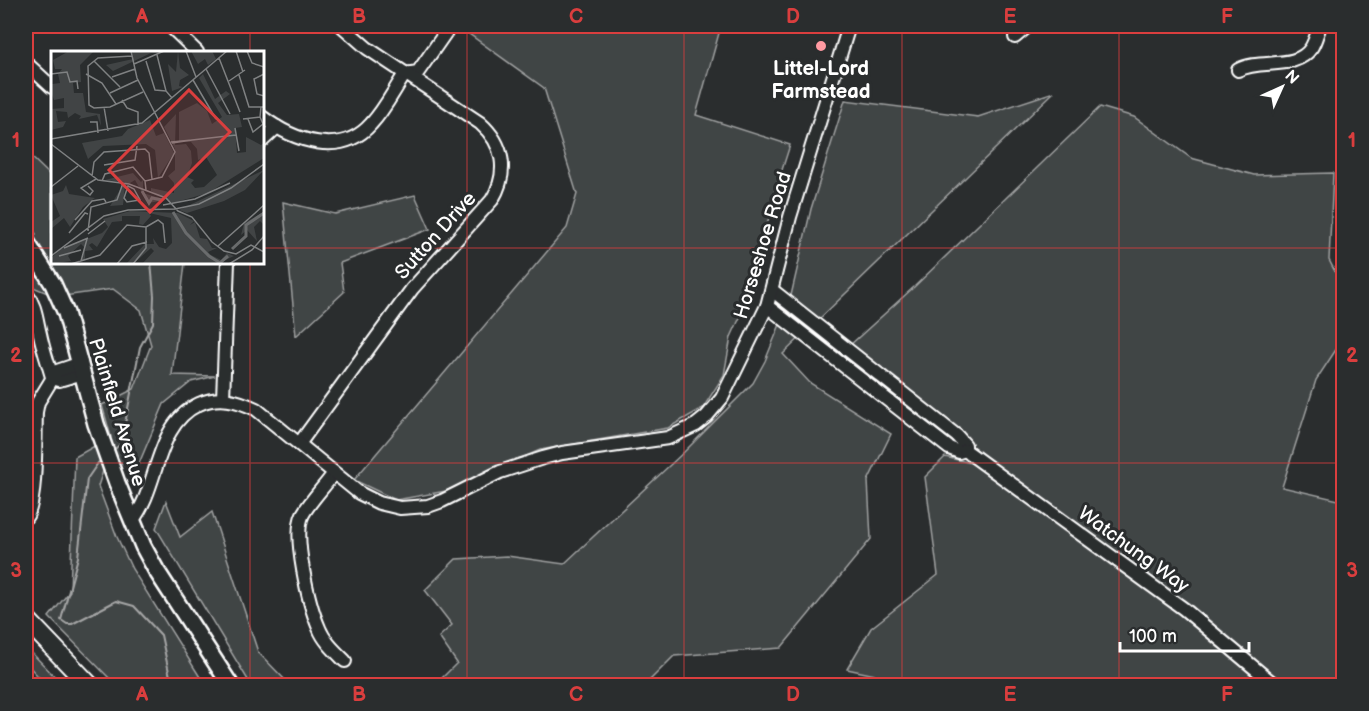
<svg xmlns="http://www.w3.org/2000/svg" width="1369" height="711" font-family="'Balsamiq Sans',sans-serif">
	<rect width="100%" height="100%" fill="#2a2d2e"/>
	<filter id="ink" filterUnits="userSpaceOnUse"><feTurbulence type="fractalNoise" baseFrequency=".0167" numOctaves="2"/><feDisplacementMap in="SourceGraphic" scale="12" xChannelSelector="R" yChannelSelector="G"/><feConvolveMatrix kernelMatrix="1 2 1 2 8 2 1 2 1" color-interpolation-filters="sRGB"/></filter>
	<g filter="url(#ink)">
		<!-- green -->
		<g fill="#414445" stroke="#a0a2a2" stroke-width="1.5">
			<polygon points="458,26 721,26 696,115 790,145 773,198 753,289 731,337 724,375 703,408 668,428 540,450 446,491 396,500 354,480 567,228 577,194 544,88"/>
			<polygon points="1054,92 783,354 810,383 891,434 868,481 871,539 781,648 674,656 645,685 435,685 457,663 439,637 452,625 425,590 456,559 507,556 564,564 684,452 753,383 765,361 790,300 811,209 845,100 978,117"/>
			<polygon points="1100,107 1134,117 1191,158 1254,175 1333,173 1329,260 1343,287 1343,339 1316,380 1282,487 1343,501 1343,685 927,686 847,669 871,628 938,575 925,477 945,457 1002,470 849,346 914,287"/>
			<polygon points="26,152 52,177 52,262 185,263 172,375 215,376 191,382 164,404 135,473 120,462 104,468 98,486 117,537 132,569 205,685 116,685 49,617 70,591 75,457 111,437 102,405 134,389 151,345 141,310 113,289 57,297 26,284 26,241 36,234 26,218"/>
			<polygon points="415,195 430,229 340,263 344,292 296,336 283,202 335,214"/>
			<polygon points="166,501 180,537 212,512 258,652 290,685 251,685 156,528"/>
			<polygon points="26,647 63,685 46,685 26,663"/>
		</g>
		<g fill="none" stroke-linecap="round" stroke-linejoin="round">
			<!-- stream -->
			<g stroke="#a6a7a7" stroke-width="2">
				<polyline points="112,451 121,444 140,347 153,323 154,296 151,262"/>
				<polyline points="103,459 98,463 87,479 78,557 61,620 67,624 72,624 116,601 134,606 161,635 172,686"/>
			</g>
			<defs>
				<g id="minor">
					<polyline points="170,26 197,52"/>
					<polyline points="1015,37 1028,26"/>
					<polyline points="26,63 52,87"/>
					<path d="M 1238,70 C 1260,58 1296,71 1311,48 C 1315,42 1317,33 1320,26"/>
					<path d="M 262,117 C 294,141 341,158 371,124 C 385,109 394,90 405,74 L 418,72 L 448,29"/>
					<polyline points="262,141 277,127"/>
					<path d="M 26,293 C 36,306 36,318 40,334 C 43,349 48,363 52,377"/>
					<polyline points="767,306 949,448 959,452 965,450 965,445 957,436 772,290"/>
					<polyline points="52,377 59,380 83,373"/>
					<polyline points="223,399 228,262"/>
					<path d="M 299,444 L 412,289 L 492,200 C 509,172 504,144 480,123 L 367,48 L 342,26"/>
					<polyline points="965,450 1184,609 1276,686"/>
					<path d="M 334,473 C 325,486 311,500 303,514 C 292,535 309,605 319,628 C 324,641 335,651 345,661"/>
					<path d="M 26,517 C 37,505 35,432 36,412 L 38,402 L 57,371 L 81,363"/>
					<path d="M 132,521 C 160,486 154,425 199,404 C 219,395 237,400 256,409 L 359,493 L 379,503 L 400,508 L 428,506 L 442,501 L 500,472 L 543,458 L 562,453 L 668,438 L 696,425 L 706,417 L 722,398 L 767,306 L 790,217 L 849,26"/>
				</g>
				<polyline id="major" points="26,241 53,284 66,313 96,424 117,483 143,546 156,570 231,686"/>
				<polyline id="highway" points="26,619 90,686"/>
			</defs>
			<!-- minor casing -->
			<use href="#minor" stroke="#fff" stroke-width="16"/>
			<!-- major casing -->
			<use href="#major" stroke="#fff" stroke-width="20"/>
			<!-- highway casing -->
			<use href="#highway" stroke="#fff" stroke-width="22"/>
			<!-- minor -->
			<use href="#minor" stroke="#2a2d2e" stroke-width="12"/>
			<!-- major -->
			<use href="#major" stroke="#2a2d2e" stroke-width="15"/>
			<!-- highway -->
			<use href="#highway" stroke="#2a2d2e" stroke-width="18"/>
		</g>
	</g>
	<!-- grid -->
	<path fill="none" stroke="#da3e3e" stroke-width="1.5" stroke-opacity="0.55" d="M 250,26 L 250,52M 467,26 L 467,686M 684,26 L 684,686M 902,26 L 902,686M 1119,26 L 1119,686M 26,248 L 52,248M 262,248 L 1344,248M 250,262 L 250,686M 26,463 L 1344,463"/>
	<!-- markers -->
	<circle fill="#ff9aa2" stroke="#2a2d2e" stroke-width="2" cx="821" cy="46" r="6"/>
	<g text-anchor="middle" stroke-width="6" stroke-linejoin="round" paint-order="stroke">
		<!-- poi labels -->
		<g font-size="20" font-weight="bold" fill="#fff" stroke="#2a2d2e">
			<text x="821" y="75">Littel-Lord<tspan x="821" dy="23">Farmstead</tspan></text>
		</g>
		<!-- street labels -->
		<g font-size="20" fill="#fff" stroke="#2a2d2e">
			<text transform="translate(435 235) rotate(-48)" y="7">Sutton Drive</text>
			<text transform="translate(762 245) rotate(-73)" y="7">Horseshoe Road</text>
			<text transform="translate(118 412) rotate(73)" y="7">Plainfield Avenue</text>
			<text transform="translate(1134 549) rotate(36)" y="7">Watchung Way</text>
		</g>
	</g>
	<!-- overview -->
	<g transform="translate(51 51)">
		<rect width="213" height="213" fill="#2a2d2e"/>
		<path d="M 18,0 L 43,0 L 29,14 L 30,31 L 22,32 L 23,42 L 32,42 L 35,61 L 49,63 L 50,75 L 46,64 L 28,68 L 30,65 L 24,62 L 17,67 L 16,61 L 5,60 L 7,71 L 15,70 L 12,76 L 0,79 L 0,58 L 13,57 L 13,47 L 3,49 L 0,41 L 1,33 L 9,32 L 7,23 L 11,18 L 4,18 L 2,9 ZM 81,0 L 100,2 L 62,20 L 55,14 L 82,8 ZM 127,0 L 129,17 L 138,24 L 129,29 L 128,35 L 132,36 L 121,40 L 117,13 L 125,21 ZM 140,0 L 161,0 L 165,8 L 157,14 L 154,8 L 147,13 ZM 152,23 L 164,48 L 175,40 L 179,43 L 167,52 L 176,64 L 188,63 L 191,76 L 184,77 L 186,102 L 195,101 L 195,86 L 210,94 L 213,92 L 213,107 L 157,142 L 122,152 L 100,140 L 100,137 L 123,142 L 123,132 L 117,125 L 124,119 L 124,98 L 113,76 L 125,63 L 124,94 L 135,93 L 140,100 L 141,112 L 136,126 L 143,129 L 140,132 L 144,137 L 153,136 L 166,124 L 155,106 L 147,109 L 146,98 L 140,91 L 128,90 L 128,61 L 146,52 L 156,60 L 161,73 L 171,66 L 148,27 ZM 99,69 L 105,85 L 113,82 L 123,102 L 107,127 L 104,99 L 95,93 L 52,95 L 37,108 L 31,92 L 71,85 L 77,78 ZM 213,119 L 194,139 L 173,150 L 136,162 L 128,159 ZM 82,122 L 90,131 L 92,129 L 92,142 L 115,149 L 97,152 L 84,129 L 74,135 L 72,154 L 59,155 L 74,131 L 54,129 ZM 15,134 L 18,143 L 44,147 L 32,156 L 19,176 L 13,167 L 0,178 L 0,171 L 9,165 L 0,144 L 12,140 ZM 79,160 L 127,162 L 143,170 L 139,174 L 144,171 L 149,187 L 156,188 L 161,197 L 166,197 L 157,201 L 160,204 L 170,209 L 176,202 L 183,205 L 166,213 L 91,213 L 103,200 L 100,197 L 82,213 L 75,213 L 94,193 L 103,193 L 102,187 L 108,196 L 115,198 L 121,192 L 120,167 L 98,162 L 100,165 L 92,174 L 88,173 L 89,165 L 71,165 L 71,170 L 61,171 L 46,196 L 41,192 L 38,194 L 42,199 L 34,200 L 34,209 L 31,209 L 33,196 L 30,193 L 17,205 L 20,210 L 0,213 L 0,207 L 10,198 L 51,182 L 57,176 L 52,168 ZM 213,161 L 213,174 L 209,170 L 203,176 L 206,190 L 196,179 L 190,184 L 193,172 Z" fill="#414445"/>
		<path fill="none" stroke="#6a6c6d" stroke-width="3" d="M 91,140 L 98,152 L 101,147 L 111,149M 122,161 L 135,182 L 158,205 L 169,212 L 177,205M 181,198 L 195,185 L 195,174 L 213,162"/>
		<path fill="none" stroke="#7f8182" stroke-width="1.5" d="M 80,0 L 86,27 L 124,101 L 111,126 L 94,130 L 95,139M 135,0 L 145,26M 185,0 L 192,21M 196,0 L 201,12 L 213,16M 106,4 L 115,40 L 121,47M 81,5 L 47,7 L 37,15 L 38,54 L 43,57 L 59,56 L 92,41M 168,7 L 189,61M 43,10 L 69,36M 95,10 L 104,39 L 115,40M 83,13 L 113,0M 155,18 L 179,63M 0,23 L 16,21 L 19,31 L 26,30 L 27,38M 35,23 L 51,32 L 65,53M 213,23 L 203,28 L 206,43 L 213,45M 188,24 L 198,56 L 213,56M 61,26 L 84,18M 142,29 L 165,68M 178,30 L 194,19M 59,42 L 87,29M 71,49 L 76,57 L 87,61 L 87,74M 53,56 L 57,80M 192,68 L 209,66 L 210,56M 197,68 L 202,81 L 212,73 L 209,66M 39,71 L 46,71 L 47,82M 184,77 L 188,100M 0,88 L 91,72 L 176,0M 141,89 L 185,84M 120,91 L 141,89 L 121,92M 0,93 L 47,129 L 78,133 L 115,147 L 127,160 L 141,166 L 161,191 L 173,200 L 185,203 L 200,194 L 213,201M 53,114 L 84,109 L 86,95M 41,125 L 43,111 L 53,101 L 94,98 L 98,102 L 101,128M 51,130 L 54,123 L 82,116 L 94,130M 37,135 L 42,140 L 39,144 L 30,137 L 45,128M 77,135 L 83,138 L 89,149 L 76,151 L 73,147 ZM 0,136 L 27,115M 112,154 L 144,148 L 179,132M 24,169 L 41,150 L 53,148 L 55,151M 37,180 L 40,156 L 66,149 L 72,132M 18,182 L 34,162 L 37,163M 37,183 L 54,170M 167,195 L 213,154M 13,197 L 37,187M 0,205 L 53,165 L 77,159 L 124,158 L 148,153 L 180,137 L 213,113M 8,205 L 30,199M 30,210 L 36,188M 20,213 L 49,204 L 76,174 L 95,176M 66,213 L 81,195 L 96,191M 82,213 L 95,197 L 95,176 L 107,169 L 112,173 L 114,192M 178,213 L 201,199 L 213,185"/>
		<path fill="#da3e3e" fill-opacity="0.15" stroke="#da3e3e" stroke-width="3" d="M 138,39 L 179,81 L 99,161 L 58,119 Z"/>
		<rect width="213" height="213" fill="none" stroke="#fff" stroke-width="3"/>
	</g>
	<!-- margin -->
	<rect width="1369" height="711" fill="none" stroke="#2a2d2e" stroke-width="66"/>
	<!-- north arrow -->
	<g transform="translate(1282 87) rotate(45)" stroke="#2a2d2e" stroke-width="4.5" paint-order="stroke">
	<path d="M0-4.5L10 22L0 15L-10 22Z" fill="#ffffff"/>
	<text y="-9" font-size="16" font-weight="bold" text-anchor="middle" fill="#ffffff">N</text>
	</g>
	<!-- scale -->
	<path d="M1120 642v9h129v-9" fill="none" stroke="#ffffff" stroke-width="3"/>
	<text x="1129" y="642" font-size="18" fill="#ffffff" stroke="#2a2d2e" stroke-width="4.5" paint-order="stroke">100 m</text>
	<rect x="33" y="33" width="1303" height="645" fill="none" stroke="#da3e3e" stroke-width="2"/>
	<g font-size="20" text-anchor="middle" font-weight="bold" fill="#da3e3e">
		<text x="142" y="23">A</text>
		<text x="359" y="23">B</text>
		<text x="576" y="23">C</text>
		<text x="793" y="23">D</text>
		<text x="1010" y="23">E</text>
		<text x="1227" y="23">F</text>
		<text x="16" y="147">1</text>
		<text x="1352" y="147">1</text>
		<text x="16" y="362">2</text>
		<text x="1352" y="362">2</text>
		<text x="16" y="577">3</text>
		<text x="1352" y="577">3</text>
		<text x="142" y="701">A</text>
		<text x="359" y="701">B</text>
		<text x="576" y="701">C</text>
		<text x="793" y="701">D</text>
		<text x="1010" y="701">E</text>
		<text x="1227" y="701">F</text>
	</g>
</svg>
